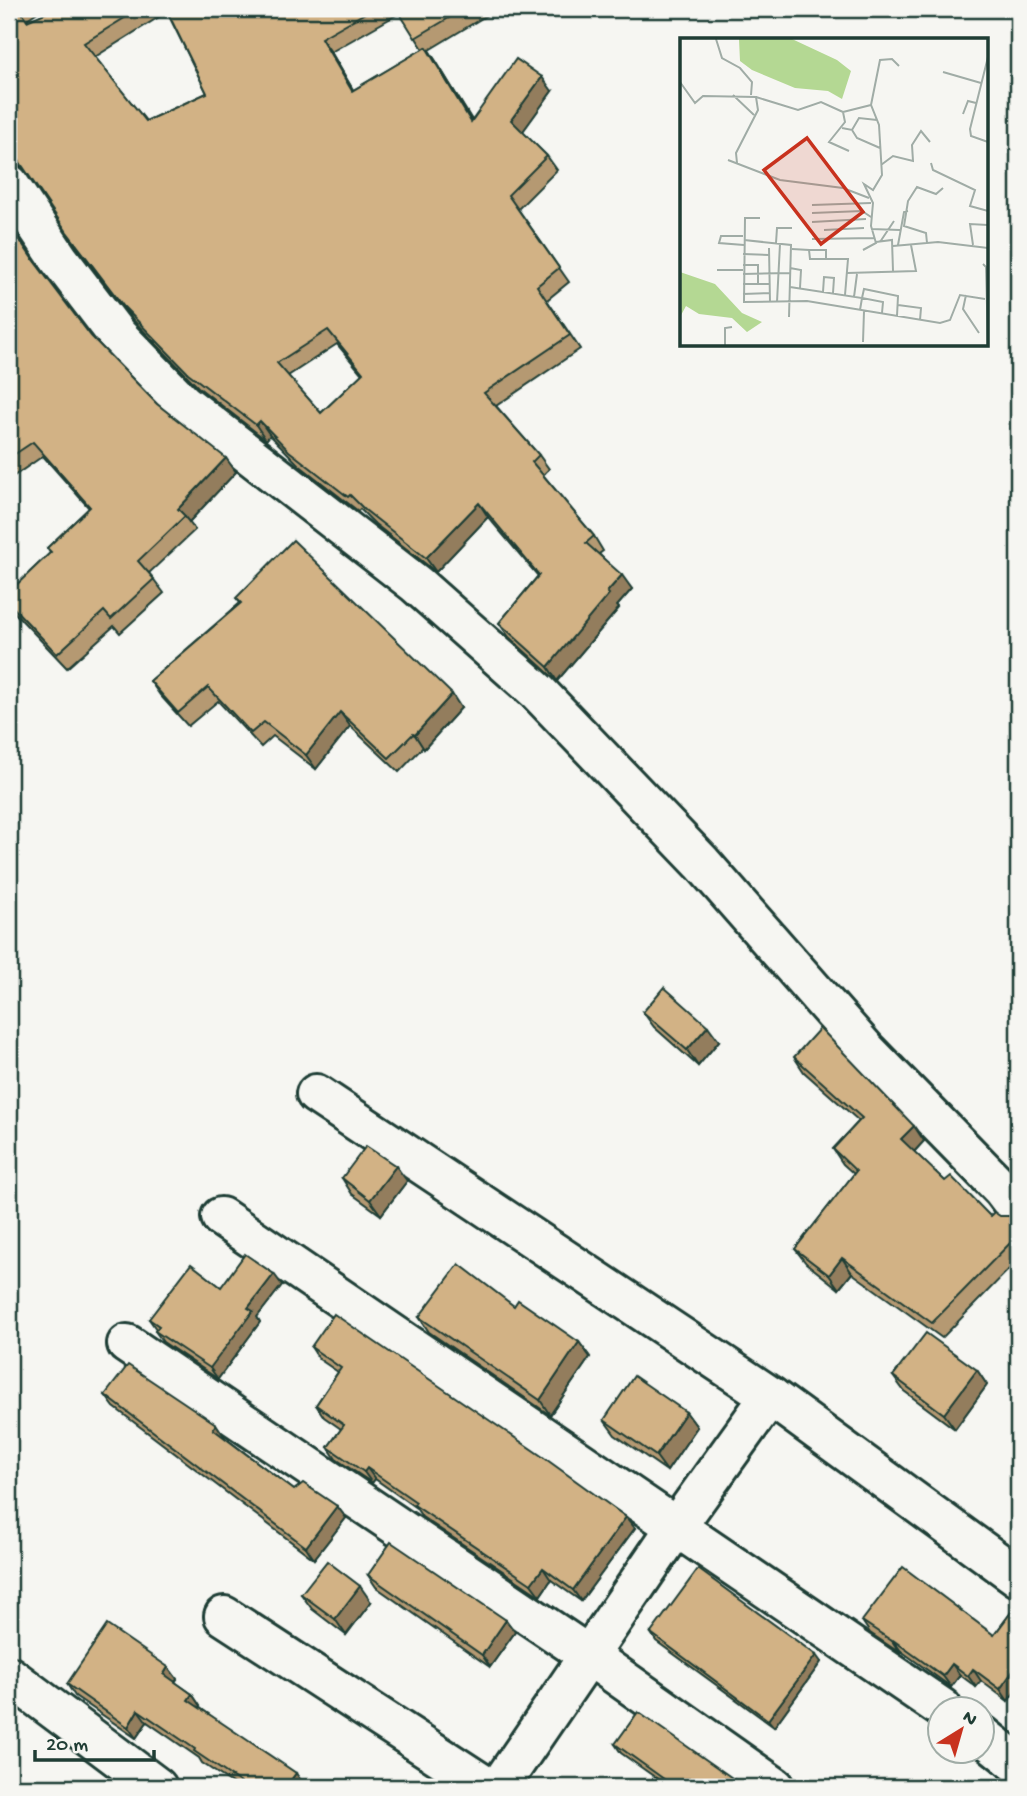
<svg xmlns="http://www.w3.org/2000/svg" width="1027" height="1796" font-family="'Gochi Hand',sans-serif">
	<rect width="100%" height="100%" fill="#f6f6f2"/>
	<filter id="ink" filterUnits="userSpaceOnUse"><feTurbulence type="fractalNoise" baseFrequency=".0143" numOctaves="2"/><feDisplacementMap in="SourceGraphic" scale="14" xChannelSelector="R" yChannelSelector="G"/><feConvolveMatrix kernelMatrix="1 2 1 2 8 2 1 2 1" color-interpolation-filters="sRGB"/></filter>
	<g filter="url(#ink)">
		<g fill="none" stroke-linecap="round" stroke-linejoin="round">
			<defs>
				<g id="minor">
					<polyline points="9,184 59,259 117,335 183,403 416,584 538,692 702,863 867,1051 1002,1189 1018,1210"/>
					<polyline points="316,1094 770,1396 1018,1577"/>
					<polyline points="221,1217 942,1708"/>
					<polyline points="127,1344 588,1655 775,1787"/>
					<polyline points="224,1616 487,1787"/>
					<polyline points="9,1676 157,1787"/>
					<polyline points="982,1735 1018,1764"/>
					<polyline points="499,1787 676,1527 770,1396"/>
				</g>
			</defs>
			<!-- minor casing -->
			<use href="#minor" stroke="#1f3d34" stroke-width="44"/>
			<!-- minor -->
			<use href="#minor" stroke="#f6f6f2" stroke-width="38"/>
		</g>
		<!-- wall -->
		<g fill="#b59972" stroke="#1f3d34" stroke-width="2" fill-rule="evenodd">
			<path d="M 9,9 L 42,9 L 27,19 L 28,21 L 54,9 L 489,9 L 492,12 L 429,50 L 472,120 L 552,91 L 522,132 L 547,156 L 557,170 L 518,209 L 569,282 L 547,300 L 580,349 L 496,406 L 539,455 L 549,469 L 543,475 L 594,536 L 603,551 L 599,554 L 632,589 L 617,606 L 619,608 L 557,681 L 509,637 L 499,623 L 538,576 L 488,517 L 436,572 L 375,524 L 360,509 L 358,511 L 299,465 L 270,435 L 266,440 L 198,387 L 134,321 L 77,246 L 26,171 L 18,164 L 9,163 ZM 167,12 L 207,93 L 146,121 L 95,57 ZM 400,13 L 423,49 L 353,90 L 331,52 ZM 337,344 L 362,374 L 321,413 L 288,376 Z"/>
			<polygon points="9,223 35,262 91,336 157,404 236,472 189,522 195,530 149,573 164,593 120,633 114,626 67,668 13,611 9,605 9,592 50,553 47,548 89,508 43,456 11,478 9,475"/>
			<polygon points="236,598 461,708 424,749 423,747 399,772 350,726 316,769 273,736 261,747 218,701 188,726 160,695 150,681 240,603"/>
			<polygon points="643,1012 719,1041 698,1066 654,1027"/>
			<polygon points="794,1057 924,1141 914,1152 945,1181 990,1216 1000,1216 1018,1222 1018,1260 942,1338 852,1273 839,1289 806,1263 795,1249 854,1174 843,1164 833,1149 859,1121 804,1072"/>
			<polygon points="342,1178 407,1181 381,1215 352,1194"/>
			<polygon points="282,1285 257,1317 260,1322 218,1379 163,1342 155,1331 156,1329 149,1319 221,1287"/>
			<polygon points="514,1306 579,1342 590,1357 550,1415 429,1332 419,1317"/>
			<polygon points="311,1347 626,1517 635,1528 581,1601 551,1580 540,1596 422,1517 416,1508 375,1479 372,1483 336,1459 328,1447 341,1429 324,1417 316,1405 338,1372 319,1359"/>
			<polygon points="977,1370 987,1385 955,1429 904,1391 893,1376"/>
			<polygon points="105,1395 216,1424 224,1436 224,1437 294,1490 337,1506 346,1518 314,1559 114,1407"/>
			<polygon points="686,1412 697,1427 667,1471 615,1435 604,1420"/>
			<polygon points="368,1575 506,1620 515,1632 490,1667 376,1587"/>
			<polygon points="301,1594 371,1602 346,1635 312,1609"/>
			<polygon points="1018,1603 1018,1687 1008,1701 981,1681 976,1687 960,1675 951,1687 901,1651 900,1653 870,1633 862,1621 994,1635"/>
			<polygon points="651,1633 821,1662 774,1727 656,1641"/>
			<polygon points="168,1667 177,1679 175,1682 192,1694 200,1706 199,1707 304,1785 302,1787 238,1787 202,1763 199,1758 147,1722 136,1738 75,1696 67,1684"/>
			<polygon points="615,1744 745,1787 666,1785 621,1753"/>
		</g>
		<!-- shaded-wall -->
		<g fill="#937d5d" stroke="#1f3d34" stroke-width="2">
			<polygon points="321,38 331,52 362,105 352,91"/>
			<polygon points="426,47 436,61 481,136 471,122"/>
			<polygon points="542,77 552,91 521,134 511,120"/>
			<polygon points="260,421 270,435 266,440 256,425"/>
			<polygon points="226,458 236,472 189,522 178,509"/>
			<polygon points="479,503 488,517 436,572 426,558"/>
			<polygon points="622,575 632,589 617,606 619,608 557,681 548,667 607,592"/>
			<polygon points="452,694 461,708 424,749 415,735"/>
			<polygon points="340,712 350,726 316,769 306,755"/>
			<polygon points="708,1026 719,1041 698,1066 687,1050"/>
			<polygon points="914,1126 924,1141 912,1154 901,1139"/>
			<polygon points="396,1166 407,1181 381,1215 370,1200"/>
			<polygon points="842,1258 852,1273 839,1289 829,1275"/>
			<polygon points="274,1274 282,1285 257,1317 260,1322 218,1379 210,1368 248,1308"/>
			<polygon points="579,1342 590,1357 550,1415 540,1400"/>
			<polygon points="977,1370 987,1385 955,1429 944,1414"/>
			<polygon points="686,1412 697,1427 667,1471 656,1456"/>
			<polygon points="216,1424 224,1436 221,1441 213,1429"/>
			<polygon points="367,1468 375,1479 372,1483 364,1472"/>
			<polygon points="337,1506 346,1518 314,1559 306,1547"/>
			<polygon points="626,1517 635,1528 581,1601 573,1590"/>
			<polygon points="543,1568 551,1580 540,1596 531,1584"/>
			<polygon points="360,1586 371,1602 346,1635 335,1619"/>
			<polygon points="506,1620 515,1632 490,1667 482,1655"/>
			<polygon points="893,1640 901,1651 900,1653 892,1641"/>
			<polygon points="816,1655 821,1662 774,1727 768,1720"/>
			<polygon points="952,1664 960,1675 951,1687 943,1676"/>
			<polygon points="1018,1664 1018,1687 1008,1701 1000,1689"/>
			<polygon points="168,1667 177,1679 172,1686 164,1674"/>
			<polygon points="973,1669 981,1681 976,1687 968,1676"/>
			<polygon points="192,1694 200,1706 196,1712 188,1700"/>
			<polygon points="138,1710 147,1722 136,1738 128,1727"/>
			<polygon points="296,1773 304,1785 302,1787 286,1787"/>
		</g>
		<!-- building -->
		<g fill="#d2b285" stroke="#1f3d34" stroke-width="2" fill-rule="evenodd">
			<path d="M 9,9 L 20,9 L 27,21 L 54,9 L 139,9 L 84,43 L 146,121 L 207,93 L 166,9 L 372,9 L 321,38 L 352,91 L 426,47 L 471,122 L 516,59 L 542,77 L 511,120 L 547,156 L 508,195 L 559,268 L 537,286 L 570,335 L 484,393 L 539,455 L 532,462 L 594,536 L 586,543 L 622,575 L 607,592 L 609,594 L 548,667 L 499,623 L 539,575 L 479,503 L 426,558 L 365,510 L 350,495 L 348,497 L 289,451 L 260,421 L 256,425 L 188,373 L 124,307 L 67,232 L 17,158 L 9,151 ZM 328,330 L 363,373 L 321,413 L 277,363 Z"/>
			<polygon points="397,9 464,9 415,38"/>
			<polygon points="9,224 31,257 91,336 157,404 226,458 178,509 185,516 138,561 154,579 111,619 104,611 57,654 9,603 9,592 51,552 47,548 90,507 33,442 9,458"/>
			<polygon points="293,540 452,694 415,735 413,734 389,758 340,712 306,755 264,722 251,733 208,687 178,713 150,681 241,603 236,598"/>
			<polygon points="664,987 708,1026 687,1050 643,1012"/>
			<polygon points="820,1028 914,1126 901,1139 945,1181 951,1176 990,1216 994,1212 1000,1216 1012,1216 1018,1222 1018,1235 932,1323 842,1258 829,1275 795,1249 856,1171 833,1149 862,1118 794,1057"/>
			<polygon points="366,1146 396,1166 370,1200 342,1178"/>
			<polygon points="245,1254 274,1274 248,1308 253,1311 210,1368 155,1331 159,1326 149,1319 191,1264 221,1287"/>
			<polygon points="459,1264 514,1306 518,1300 579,1342 540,1400 419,1317"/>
			<polygon points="334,1314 543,1457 626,1517 573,1590 543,1568 531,1584 414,1505 416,1502 367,1468 364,1472 328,1447 344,1425 316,1405 341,1368 311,1347"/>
			<polygon points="926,1333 977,1370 944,1414 893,1376"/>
			<polygon points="128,1365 216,1424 213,1429 294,1490 303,1483 337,1506 306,1547 105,1395"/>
			<polygon points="634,1376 686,1412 656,1456 604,1420"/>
			<polygon points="391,1542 506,1620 482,1655 368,1575"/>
			<polygon points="327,1561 360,1586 335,1619 301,1594"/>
			<polygon points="903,1567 994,1635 1018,1603 1018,1664 1000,1689 973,1669 968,1676 952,1664 943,1676 893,1640 892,1641 862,1621"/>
			<polygon points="698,1569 816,1655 768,1720 651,1633"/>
			<polygon points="107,1625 168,1667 164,1674 192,1694 188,1700 296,1773 286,1787 261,1787 256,1783 253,1787 247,1787 194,1751 195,1749 138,1710 128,1727 67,1684"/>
			<polygon points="638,1712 745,1787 665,1787 668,1782 615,1744"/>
		</g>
	</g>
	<!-- overview -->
	<g transform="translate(680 38)">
		<rect width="308" height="308" fill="#f6f6f2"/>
		<path d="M 59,1 L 112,1 L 157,22 L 171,33 L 162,61 L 148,53 L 115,50 L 72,32 L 60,23 ZM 0,234 L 35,246 L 62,275 L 82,284 L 67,294 L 52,280 L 19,276 L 6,268 L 0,279 Z" fill="#b4d893"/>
		<path fill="none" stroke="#a0aca6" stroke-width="2" d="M 36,1 L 42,20 L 60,30 L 72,44 L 71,57M 308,19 L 290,91 L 291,98 L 308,104M 263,34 L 301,45M 0,44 L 15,65 L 23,58 L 76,59 L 78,72 L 56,115 L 57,125M 53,57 L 74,77M 76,59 L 118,72 L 141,64 L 163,74M 191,67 L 200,22 L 212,21 L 219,28M 283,76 L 288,63 L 296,65M 162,90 L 172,92 L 179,80 L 197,82M 172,92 L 177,100 L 200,110M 169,113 L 149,104 L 165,84 L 163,74 L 191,67 L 199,87 L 202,137 L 193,152 L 184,146 L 193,165 L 191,188 L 196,205 L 183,212M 48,122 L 100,142 L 163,150 L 189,160M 251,125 L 253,132 L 295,152 L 290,168 L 308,173M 201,127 L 213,118 L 233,123 L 232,107 L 241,93 L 250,104M 132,167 L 191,165M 132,175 L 182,173 L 191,179M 80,180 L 65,180 L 64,264 L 127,263 L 260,285 L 270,282 L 280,257 L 305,261M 132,184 L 186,181M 191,191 L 220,192M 144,192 L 184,190M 63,198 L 41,198 L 39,205 L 64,207M 132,201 L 194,200M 64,202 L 111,207 L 109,279M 196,204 L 212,202 L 213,233M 200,204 L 214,183M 96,205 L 97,190 L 112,190M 247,205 L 246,195 L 224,188 L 228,163 L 237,149 L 256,156 L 263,150M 218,207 L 224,174 L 228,173M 293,207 L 290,186 L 308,187M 213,208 L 258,204 L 308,210M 89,210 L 90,264M 112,211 L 129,212 L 130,221 L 168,221 L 165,257M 129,212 L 146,212 L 146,222M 63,216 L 89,217M 303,226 L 306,229 L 308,307M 63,227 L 78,227 L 78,246M 110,230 L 121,232 L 120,250M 37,232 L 63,232M 167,235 L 236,233 L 231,207M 63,236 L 110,235M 63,246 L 89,246M 110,249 L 182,260 L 180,272M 143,254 L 144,239 L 154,240 L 153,255M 63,256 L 89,255M 286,257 L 283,271 L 299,295M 174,259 L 177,236M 97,264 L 100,206M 218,267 L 241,270 L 240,282M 202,275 L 203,264 L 182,260 L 184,251 L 218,258 L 217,278M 183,304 L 184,273M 45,307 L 45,290 L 52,289"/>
		<path fill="#c8321e" fill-opacity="0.15" stroke="#c8321e" stroke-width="3.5" d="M 127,100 L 183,174 L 141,206 L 84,132 Z"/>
		<rect width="308" height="308" fill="none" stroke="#1f3d34" stroke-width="3.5"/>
	</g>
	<!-- margin -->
	<rect width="1027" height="1796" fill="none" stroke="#f6f6f2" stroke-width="35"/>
	<rect x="18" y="18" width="992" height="1761" fill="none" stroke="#1f3d34" stroke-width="2.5" filter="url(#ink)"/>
	<!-- north arrow -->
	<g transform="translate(961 1730) rotate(37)"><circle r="33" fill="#f6f6f2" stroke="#a0aca6" stroke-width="2"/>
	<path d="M0-5L12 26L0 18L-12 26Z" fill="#c8321e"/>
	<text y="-10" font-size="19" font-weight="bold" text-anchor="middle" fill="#1f3d34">N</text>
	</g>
	<!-- scale -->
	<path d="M35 1750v10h119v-10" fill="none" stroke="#1f3d34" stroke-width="3.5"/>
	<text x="46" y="1750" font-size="21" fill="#1f3d34" stroke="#f6f6f2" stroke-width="5" paint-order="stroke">20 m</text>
</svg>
